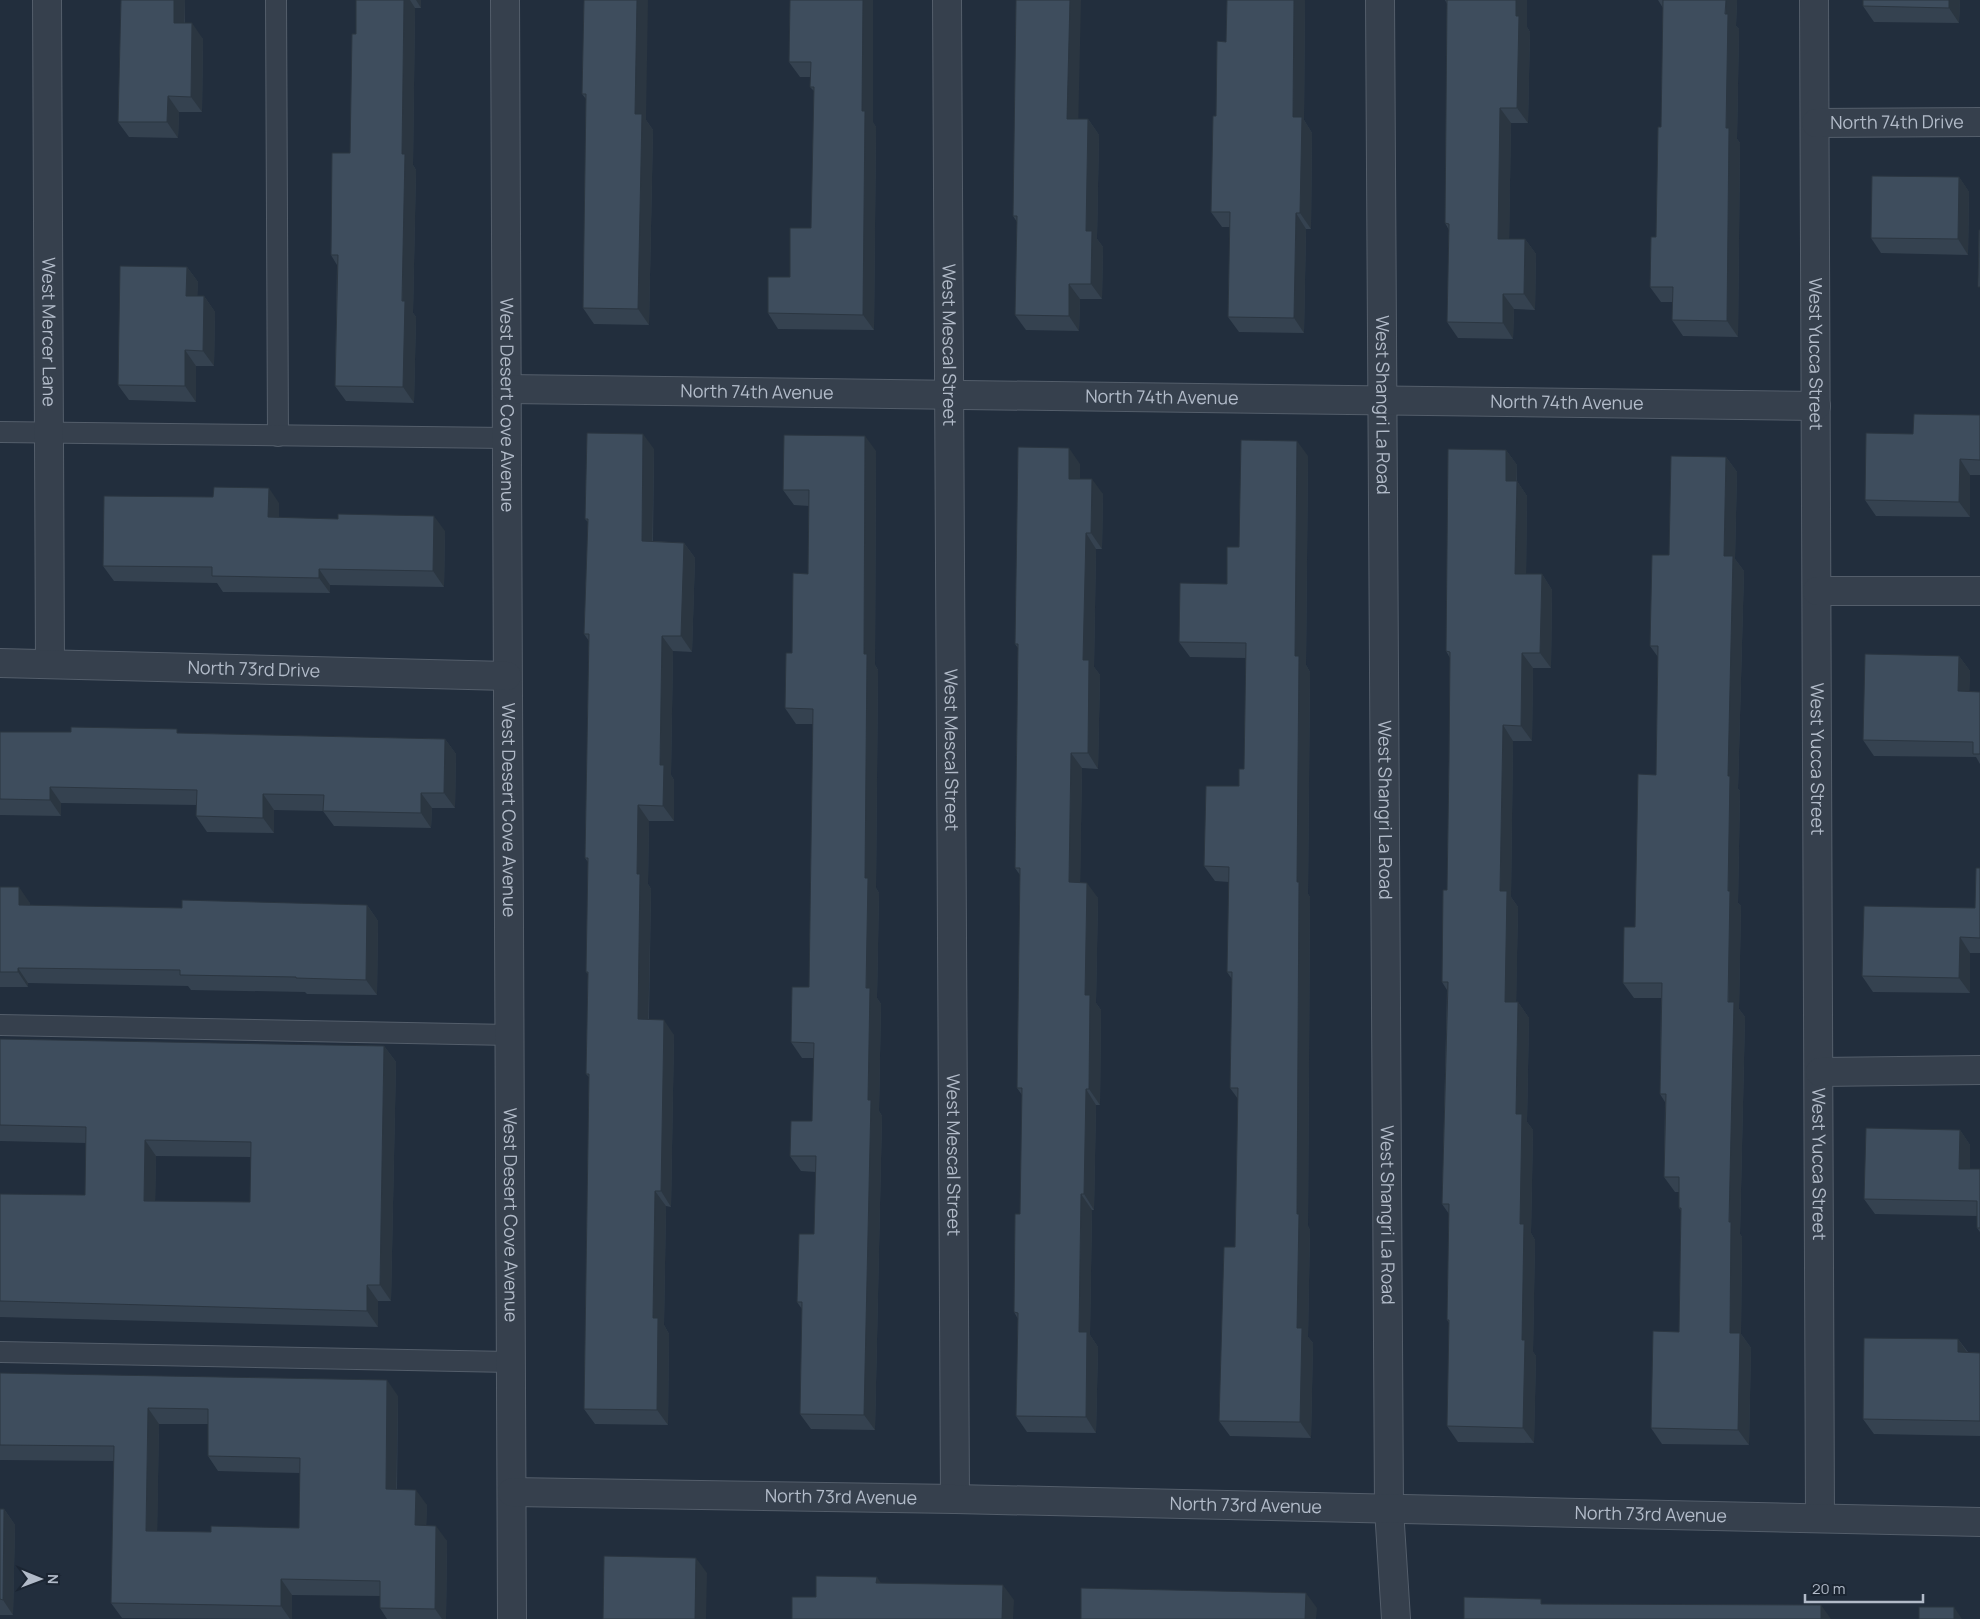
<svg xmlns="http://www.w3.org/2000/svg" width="1980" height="1619" font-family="Manrope,sans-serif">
	<rect width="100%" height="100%" fill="#222e3d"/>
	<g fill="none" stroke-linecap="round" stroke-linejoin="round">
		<defs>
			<g id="service">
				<polyline points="276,0 278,436"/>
				<polyline points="0,432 506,438"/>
				<polyline points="0,1025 510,1035"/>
				<polyline points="0,1352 511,1362"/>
			</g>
			<g id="minor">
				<path id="s1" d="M 47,0 L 50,664"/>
				<path id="s2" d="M 505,0 L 512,1619"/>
				<path id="s3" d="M 947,0 L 955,1499"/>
				<path id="s4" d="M 1380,0 L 1389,1509 L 1396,1619"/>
				<path id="s5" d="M 1814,0 L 1820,1518"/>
				<path id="s6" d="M 1816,123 L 1980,122"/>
				<path id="s7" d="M 507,389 L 1816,406"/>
				<polyline points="1817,591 1980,591"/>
				<path id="s8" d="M 0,663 L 507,676"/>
				<polyline points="1820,1072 1980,1070"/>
				<path id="s9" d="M 512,1492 L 955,1499 L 1980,1522"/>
			</g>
		</defs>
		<!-- service casing -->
		<use href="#service" stroke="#545e6b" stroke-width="22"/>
		<!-- minor casing -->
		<use href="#minor" stroke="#545e6b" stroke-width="30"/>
		<!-- service -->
		<use href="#service" stroke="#36404d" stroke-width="20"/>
		<!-- minor -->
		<use href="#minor" stroke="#36404d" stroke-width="28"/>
	</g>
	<!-- wall -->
	<g fill="#354250" fill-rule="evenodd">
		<polygon points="121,0 185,0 185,23 203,39 202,112 179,112 178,138 129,137 118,122"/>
		<polygon points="356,0 421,0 421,8 415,8 413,165 416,170 413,313 416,317 414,403 346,401 335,386 337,265 331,255 350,153 356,34"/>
		<polygon points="584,0 646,120 653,130 649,325 594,324 583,308 586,99 582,94"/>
		<polygon points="790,0 876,127 874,330 778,329 768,313 790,277 811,228 814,91 810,87 811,77 800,77 789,62"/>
		<polygon points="1227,0 1305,0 1304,120 1312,133 1311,229 1306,229 1304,333 1239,332 1228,317 1230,227 1222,227 1211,212 1216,116 1226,42"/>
		<polygon points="1445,0 1527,0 1527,27 1530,32 1528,123 1511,123 1509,239 1525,239 1536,254 1535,310 1514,309 1513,339 1458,338 1447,322 1449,230 1445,223 1447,4"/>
		<polygon points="1658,0 1737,0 1736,26 1739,29 1737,139 1740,143 1738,337 1683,336 1672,320 1672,302 1661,302 1650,287 1656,237 1661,127 1663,8"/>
		<polygon points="1863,0 1960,0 1959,23 1874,22 1863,6"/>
		<polygon points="1078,119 1088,119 1099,135 1097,239 1103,247 1102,299 1080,299 1079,331 1026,330 1015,315 1017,222 1013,216"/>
		<polygon points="1959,177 1969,192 1968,255 1881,253 1871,238"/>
		<polygon points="187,267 198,282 197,296 204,296 215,312 214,366 196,366 196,402 129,400 118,385"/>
		<polygon points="1980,415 1980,475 1970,475 1970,517 1876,516 1865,500 1913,434"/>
		<polygon points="654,449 653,541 684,543 695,558 692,652 673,651 671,775 674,780 674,821 649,821 648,884 651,889 649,1019 674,1035 671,1207 666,1206 664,1325 669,1334 668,1425 595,1424 584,1409 589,1077 586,1074 588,974 586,972 588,862 585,858 589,641 584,634 588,522 585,519"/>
		<polygon points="1506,450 1517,465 1517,481 1527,496 1526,574 1542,574 1552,590 1551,668 1533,668 1532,741 1513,741 1511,897 1518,907 1516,1002 1518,1002 1529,1018 1527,1122 1533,1130 1531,1233 1535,1240 1533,1352 1536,1356 1534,1443 1458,1442 1447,1426 1449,1323 1447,1320 1449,1214 1442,1204 1447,990 1442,982 1447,890 1449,761 1450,658 1446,651"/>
		<polygon points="876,451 875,665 878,670 876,888 879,893 877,998 881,1004 879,1111 882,1116 875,1430 811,1429 800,1414 802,1309 797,1302 814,1234 816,1172 801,1171 790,1156 812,1121 814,1058 802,1058 791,1042 809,987 813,724 796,724 785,708 792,653 808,574 809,506 794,505 783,490"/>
		<polygon points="1308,456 1306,665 1310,672 1308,894 1310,897 1308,1226 1310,1230 1308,1337 1313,1343 1311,1438 1230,1436 1219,1421 1235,1247 1238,1099 1230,1088 1232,979 1227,972 1229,882 1215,881 1204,866 1239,786 1244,769 1246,658 1190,657 1179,642 1227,584 1239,547"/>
		<polygon points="1726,457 1737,472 1735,559 1744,571 1738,789 1740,791 1738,903 1741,906 1739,1009 1745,1017 1740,1234 1742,1237 1741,1334 1751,1348 1749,1445 1662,1444 1651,1428 1679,1332 1681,1211 1679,1208 1679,1192 1675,1192 1664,1177 1665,1102 1660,1094 1661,998 1634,998 1623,983 1635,927 1656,775 1658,657 1650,646 1669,555"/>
		<polygon points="1080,464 1080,479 1103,494 1102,549 1096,549 1094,667 1100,675 1098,769 1082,768 1080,882 1098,898 1096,1003 1101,1010 1100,1105 1096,1105 1094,1210 1092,1210 1090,1335 1098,1347 1096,1433 1027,1432 1016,1416 1018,1319 1014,1312 1020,1214 1022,1095 1017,1088 1020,875 1015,868 1018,648 1015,644"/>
		<polygon points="279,503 279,518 445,531 444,587 330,585 330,593 223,592 217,583 114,581 103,566"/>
		<polygon points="1959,656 1970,671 1969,692 1980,692 1980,764 1976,757 1874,756 1863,740"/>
		<polygon points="0,732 180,733 445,739 456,754 455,808 432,808 431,828 334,826 323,811 274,810 274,833 207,832 196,816 196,805 61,803 61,816 0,815"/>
		<polygon points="1980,868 1980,953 1970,953 1970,993 1873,992 1862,976 1975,908"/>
		<polygon points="0,887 30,903 30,905 182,908 367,905 378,921 377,995 307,994 305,992 191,990 188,986 28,983 28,987 0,987"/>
		<path d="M 0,1039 L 384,1046 L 396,1062 L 391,1301 L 378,1301 L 378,1327 L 0,1317 L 0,1194 L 85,1195 L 86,1143 L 0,1141 ZM 156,1156 L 251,1157 L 250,1202 L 155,1201 Z"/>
		<polygon points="1960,1130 1970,1145 1970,1169 1980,1169 1980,1232 1977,1228 1977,1216 1875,1214 1864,1199"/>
		<polygon points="1958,1339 1968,1352 1980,1353 1980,1436 1874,1434 1863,1419"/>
		<path d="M 0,1373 L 398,1396 L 397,1490 L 427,1505 L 426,1525 L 447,1541 L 446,1619 L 387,1619 L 380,1608 L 380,1596 L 292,1595 L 292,1619 L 122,1618 L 111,1603 L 114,1461 L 0,1460 ZM 159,1424 L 208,1424 L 208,1456 L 218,1471 L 300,1473 L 299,1528 L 211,1532 L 157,1531 Z"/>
		<polygon points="0,1509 4,1509 15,1525 13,1615 0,1615"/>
	</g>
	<!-- shaded-wall -->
	<g fill="#2b3641">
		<polygon points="174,0 185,0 184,39 174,23"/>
		<polygon points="404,0 410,0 415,8 413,165 416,170 413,313 416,317 414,403 403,387 402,154"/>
		<polygon points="416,0 421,0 421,8"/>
		<polygon points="637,0 648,0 646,120 653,130 649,325 638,309 635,114"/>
		<polygon points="863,0 873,0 873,122 876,127 874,330 863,315 862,111"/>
		<polygon points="1070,0 1081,0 1078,134 1067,119"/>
		<polygon points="1294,0 1305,0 1304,120 1312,133 1311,229 1300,213 1293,117"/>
		<polygon points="1516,0 1527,0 1527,27 1530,32 1528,123 1517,108"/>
		<polygon points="1726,0 1737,0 1736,26 1739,29 1737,139 1740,143 1738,337 1727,321"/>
		<polygon points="1949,0 1960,0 1959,23 1949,8"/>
		<polygon points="192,23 203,39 202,112 191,97"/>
		<polygon points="168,96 179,112 178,138 167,122"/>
		<polygon points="1500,108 1511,123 1509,254 1498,239"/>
		<polygon points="1088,119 1099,135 1097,239 1103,247 1102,299 1091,284 1086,231"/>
		<polygon points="1959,177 1969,192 1968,255 1958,239"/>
		<polygon points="1296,213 1306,229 1304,333 1294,318"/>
		<polygon points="1525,239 1536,254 1535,310 1524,294"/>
		<polygon points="187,267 198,282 197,311 186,296"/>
		<polygon points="1069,284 1080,299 1079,331 1069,316"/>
		<polygon points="1503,294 1514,309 1513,339 1503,323"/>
		<polygon points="204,296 215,312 214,366 203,351"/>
		<polygon points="185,350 196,366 196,402 185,386"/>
		<polygon points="643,434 654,449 652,556 642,541"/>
		<polygon points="865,436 876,451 875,665 878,670 876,888 879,893 877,998 881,1004 879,1111 882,1116 875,1430 864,1415 868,1100 865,878 864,654"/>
		<polygon points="1297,441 1308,456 1306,665 1310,672 1308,894 1310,897 1308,1226 1310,1230 1308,1337 1313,1343 1311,1438 1300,1422 1297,1328 1295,656"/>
		<polygon points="1069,448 1080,464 1080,494 1069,479"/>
		<polygon points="1506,450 1517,465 1516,496 1506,481"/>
		<polygon points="1726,457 1737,472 1735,559 1744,571 1738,789 1740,791 1738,903 1741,906 1739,1009 1745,1017 1740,1234 1742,1237 1741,1334 1751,1348 1749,1445 1738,1430 1730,1333 1728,776 1724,556"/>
		<polygon points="1960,459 1970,475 1970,517 1959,502"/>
		<polygon points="1092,479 1103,494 1102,549 1091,533"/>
		<polygon points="1517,481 1527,496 1526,589 1515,574"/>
		<polygon points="269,488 279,503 279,533 268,517"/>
		<polygon points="434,516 445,531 444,587 433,571"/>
		<polygon points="1086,533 1096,549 1094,667 1100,675 1098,769 1088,753 1083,660"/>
		<polygon points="684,543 695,558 692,652 681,636"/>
		<polygon points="319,569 330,585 330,593 319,578"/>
		<polygon points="1542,574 1552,590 1551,668 1540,653"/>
		<polygon points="662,636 673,651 671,775 674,780 674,821 663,806 660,765"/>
		<polygon points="1522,653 1533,668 1532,741 1521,726"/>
		<polygon points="1959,656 1970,671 1969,707 1958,691"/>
		<polygon points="1503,725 1513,741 1511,897 1518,907 1516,1018 1505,1002 1500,891"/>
		<polygon points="445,739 456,754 455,808 444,793"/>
		<polygon points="1071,753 1082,768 1080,898 1069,882"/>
		<polygon points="50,787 61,803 61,816 50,800"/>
		<polygon points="421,793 432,808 431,828 421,813"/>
		<polygon points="263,794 274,810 274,833 263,818"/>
		<polygon points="638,805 649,821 648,884 651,889 648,1035 638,1019 637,874"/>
		<polygon points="1087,883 1098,898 1096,1003 1101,1010 1100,1105 1089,1089 1085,995"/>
		<polygon points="19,887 30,903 29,921 19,905"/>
		<polygon points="367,905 378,921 377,995 366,980"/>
		<polygon points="1960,937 1970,953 1970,993 1959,978"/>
		<polygon points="18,968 28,983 28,987 18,972"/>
		<polygon points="1518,1002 1529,1018 1527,1122 1533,1130 1531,1233 1535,1240 1533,1352 1536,1356 1534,1443 1523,1428 1520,1224 1516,1114"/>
		<polygon points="664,1020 674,1035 671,1207 661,1191"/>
		<polygon points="384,1046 396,1062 391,1301 380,1285"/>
		<polygon points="1086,1089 1096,1105 1094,1210 1084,1194"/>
		<polygon points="1960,1130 1970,1145 1970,1184 1959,1169"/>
		<polygon points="145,1140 156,1156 155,1217 144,1201"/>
		<polygon points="655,1191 666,1206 664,1325 669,1334 668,1425 657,1410 653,1318"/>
		<polygon points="1081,1194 1092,1210 1090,1335 1098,1347 1096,1433 1086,1417 1079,1332"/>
		<polygon points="367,1285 378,1301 378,1327 367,1311"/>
		<polygon points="1958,1339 1969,1355 1958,1352"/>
		<polygon points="387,1380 398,1396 396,1505 386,1489"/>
		<polygon points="148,1408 159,1424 157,1546 146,1531"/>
		<polygon points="416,1490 427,1505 426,1541 415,1525"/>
		<polygon points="4,1509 15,1525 13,1615 3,1600"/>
		<polygon points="436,1526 447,1541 446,1619 442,1619 435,1609"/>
		<polygon points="696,1558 707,1573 706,1619 695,1619"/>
		<polygon points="877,1577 887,1592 876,1583"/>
		<polygon points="281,1579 292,1595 292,1619 290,1619 281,1606"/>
		<polygon points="1003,1585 1014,1600 1013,1619 1002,1619"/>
		<polygon points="1306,1593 1317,1608 1316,1619 1305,1619"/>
		<polygon points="1821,1605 1831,1619 1821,1619"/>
		<polygon points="1954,1607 1962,1619 1954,1619"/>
	</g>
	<!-- building -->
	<g fill="#3e4d5d" stroke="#2b3641" fill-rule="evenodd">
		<polygon points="121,0 174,0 174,23 192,23 191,97 168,96 167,122 118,122"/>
		<polygon points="356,0 404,0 402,154 405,154 402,301 405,301 403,387 335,386 338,255 331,255 332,153 350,153 352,34 356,34"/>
		<polygon points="584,0 637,0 635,114 642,114 638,309 583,308 586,94 582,94"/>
		<polygon points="790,0 863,0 862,111 865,111 863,315 768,313 768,277 790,277 790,228 811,228 814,87 810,87 811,62 789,62"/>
		<polygon points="1016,0 1070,0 1067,119 1088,119 1086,231 1092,231 1091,284 1069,284 1069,316 1015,315 1017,216 1013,216"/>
		<polygon points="1227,0 1294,0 1293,117 1302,117 1300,213 1296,213 1294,318 1228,317 1230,212 1211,212 1213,116 1216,116 1217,41 1226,42"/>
		<polygon points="1447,0 1516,0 1516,16 1519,16 1517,108 1500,108 1498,239 1525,239 1524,294 1503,294 1503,323 1447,322 1449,224 1445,223"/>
		<polygon points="1663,0 1726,0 1725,14 1728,14 1726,128 1729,128 1727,321 1672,320 1673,287 1650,287 1651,237 1656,237 1658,127 1661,127"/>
		<polygon points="1863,0 1949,0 1949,8 1863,6"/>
		<polygon points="1872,176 1959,177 1958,239 1871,238"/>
		<polygon points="1979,230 1980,230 1980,287 1978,287"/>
		<polygon points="120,266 187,267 186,296 204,296 203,351 185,350 185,386 118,385"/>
		<polygon points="1914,414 1980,415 1980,460 1960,459 1959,502 1865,500 1866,433 1913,434"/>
		<polygon points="587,433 643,434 642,541 684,543 681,636 662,636 660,765 664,765 663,806 638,805 637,874 640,874 638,1019 664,1020 661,1191 655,1191 653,1318 658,1318 657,1410 584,1409 589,1074 586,1074 588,972 586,972 588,858 585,858 589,634 584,634 588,519 585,519"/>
		<polygon points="784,435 865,436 864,654 867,654 865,878 868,878 866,988 870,988 868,1100 871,1100 864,1415 800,1414 802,1302 797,1302 799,1234 814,1234 816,1156 790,1156 791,1121 812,1121 814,1043 791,1042 792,987 809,987 813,709 785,708 786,653 792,653 793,573 808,574 809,490 783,490"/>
		<polygon points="1241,440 1297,441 1295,656 1299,656 1297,882 1299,882 1297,1214 1299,1214 1297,1328 1302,1328 1300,1422 1219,1421 1224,1247 1235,1247 1238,1088 1230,1088 1232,972 1227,972 1229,867 1204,866 1206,786 1239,786 1239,769 1244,769 1246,643 1179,642 1180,583 1227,584 1227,547 1239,547"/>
		<polygon points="1018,447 1069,448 1069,479 1092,479 1091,533 1086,533 1083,660 1089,660 1088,753 1071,753 1069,882 1087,883 1085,995 1090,995 1089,1089 1086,1089 1084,1194 1081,1194 1079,1332 1087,1332 1086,1417 1016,1416 1018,1313 1014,1312 1015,1214 1020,1214 1022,1088 1017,1088 1020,868 1015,868 1018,644 1015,644"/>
		<polygon points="1448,449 1506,450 1506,481 1517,481 1515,574 1542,574 1540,653 1522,653 1521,726 1503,725 1500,891 1507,891 1505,1002 1518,1002 1516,1114 1522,1114 1520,1224 1524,1224 1522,1340 1525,1340 1523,1428 1447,1426 1449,1320 1447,1320 1449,1204 1442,1204 1448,982 1442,982 1443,890 1447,890 1449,761 1450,652 1446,651"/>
		<polygon points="1671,456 1726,457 1724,556 1733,556 1728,776 1730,776 1728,891 1730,891 1728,1002 1734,1002 1729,1222 1731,1222 1730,1333 1740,1333 1738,1430 1651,1428 1653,1331 1679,1332 1681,1208 1679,1208 1679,1177 1664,1177 1666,1094 1660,1094 1662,983 1623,983 1624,927 1635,927 1638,774 1656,775 1658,646 1650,646 1652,555 1669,555"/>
		<polygon points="214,487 269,488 268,517 338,519 338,514 434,516 433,571 319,569 319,578 212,576 212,567 103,566 104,496 213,497"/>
		<polygon points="1865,654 1959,656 1958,691 1980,692 1980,754 1973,754 1973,742 1863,740"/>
		<polygon points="71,727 177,729 177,733 445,739 444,793 421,793 421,813 323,811 324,795 263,794 263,818 196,816 197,790 50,787 50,800 0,799 0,732 71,732"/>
		<polygon points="1976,868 1980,868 1980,938 1960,937 1959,978 1862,976 1864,906 1975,908"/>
		<polygon points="0,887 19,887 19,905 182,908 182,900 367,905 366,980 296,978 296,977 180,975 180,970 18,968 18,972 0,972"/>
		<path d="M 0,1039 L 384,1046 L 380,1285 L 367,1285 L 367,1311 L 0,1301 L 0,1194 L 85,1195 L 86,1127 L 0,1125 ZM 145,1140 L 251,1142 L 250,1202 L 144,1201 Z"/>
		<polygon points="1866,1128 1960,1130 1959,1169 1980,1169 1980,1228 1977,1228 1977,1201 1864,1199"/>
		<polygon points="1864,1338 1958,1339 1958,1352 1980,1353 1980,1421 1863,1419"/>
		<path d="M 0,1373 L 387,1380 L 386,1489 L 416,1490 L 415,1525 L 436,1526 L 435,1609 L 380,1608 L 380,1581 L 281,1579 L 281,1606 L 111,1603 L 114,1446 L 0,1445 ZM 148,1408 L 208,1409 L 208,1456 L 300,1458 L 299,1528 L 211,1526 L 211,1532 L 146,1531 Z"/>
		<polygon points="0,1509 4,1509 3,1600 0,1599"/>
		<polygon points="604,1556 696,1558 695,1619 603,1619"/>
		<polygon points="816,1576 877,1577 876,1583 1003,1585 1002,1619 792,1619 792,1597 816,1597"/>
		<polygon points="1081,1588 1306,1593 1305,1619 1081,1619"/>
		<polygon points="1464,1597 1541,1599 1541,1604 1821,1605 1821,1619 1464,1619"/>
		<rect x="1919" y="1607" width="35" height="12"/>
	</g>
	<g text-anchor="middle" stroke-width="4" stroke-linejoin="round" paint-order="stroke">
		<!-- street labels -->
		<g font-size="18" fill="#b2bbc9" stroke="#1b2532">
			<text dy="6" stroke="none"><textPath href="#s6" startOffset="81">North 74th Drive</textPath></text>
			<text dy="6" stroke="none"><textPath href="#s1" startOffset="332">West Mercer Lane</textPath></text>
			<text dy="6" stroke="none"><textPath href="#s3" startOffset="345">West Mescal Street</textPath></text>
			<text dy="6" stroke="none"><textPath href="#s5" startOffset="354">West Yucca Street</textPath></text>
			<text dy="6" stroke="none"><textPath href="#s7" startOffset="250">North 74th Avenue</textPath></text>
			<text dy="6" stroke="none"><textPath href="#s7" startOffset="655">North 74th Avenue</textPath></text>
			<text dy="6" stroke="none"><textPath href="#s7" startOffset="1060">North 74th Avenue</textPath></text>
			<text dy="6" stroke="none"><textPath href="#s2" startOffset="405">West Desert Cove Avenue</textPath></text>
			<text dy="6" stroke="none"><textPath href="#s4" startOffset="405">West Shangri La Road</textPath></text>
			<text dy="6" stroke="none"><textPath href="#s8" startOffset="254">North 73rd Drive</textPath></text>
			<text dy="6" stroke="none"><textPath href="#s3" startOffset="750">West Mescal Street</textPath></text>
			<text dy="6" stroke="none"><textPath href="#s5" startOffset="759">West Yucca Street</textPath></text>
			<text dy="6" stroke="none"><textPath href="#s2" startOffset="810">West Desert Cove Avenue</textPath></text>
			<text dy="6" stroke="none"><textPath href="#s4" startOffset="810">West Shangri La Road</textPath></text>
			<text dy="6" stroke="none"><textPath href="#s3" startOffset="1155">West Mescal Street</textPath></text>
			<text dy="6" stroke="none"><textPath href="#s5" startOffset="1164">West Yucca Street</textPath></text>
			<text dy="6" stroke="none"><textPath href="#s2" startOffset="1215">West Desert Cove Avenue</textPath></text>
			<text dy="6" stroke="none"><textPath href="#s4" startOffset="1215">West Shangri La Road</textPath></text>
			<text dy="6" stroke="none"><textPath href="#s9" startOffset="329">North 73rd Avenue</textPath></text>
			<text dy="6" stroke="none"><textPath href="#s9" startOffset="734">North 73rd Avenue</textPath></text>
			<text dy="6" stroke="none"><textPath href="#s9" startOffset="1139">North 73rd Avenue</textPath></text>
		</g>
	</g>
	<!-- north arrow -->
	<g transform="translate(40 1579) rotate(91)" stroke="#1b2532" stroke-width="4" paint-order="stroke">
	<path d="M0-4L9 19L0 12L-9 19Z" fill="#b2bbc9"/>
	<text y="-8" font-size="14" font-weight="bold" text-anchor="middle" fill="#b2bbc9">N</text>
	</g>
	<!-- scale -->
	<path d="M1805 1594v8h118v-8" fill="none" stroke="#b2bbc9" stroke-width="2.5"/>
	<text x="1812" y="1594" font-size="15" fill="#b2bbc9" stroke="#1b2532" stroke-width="4" paint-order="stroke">20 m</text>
</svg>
